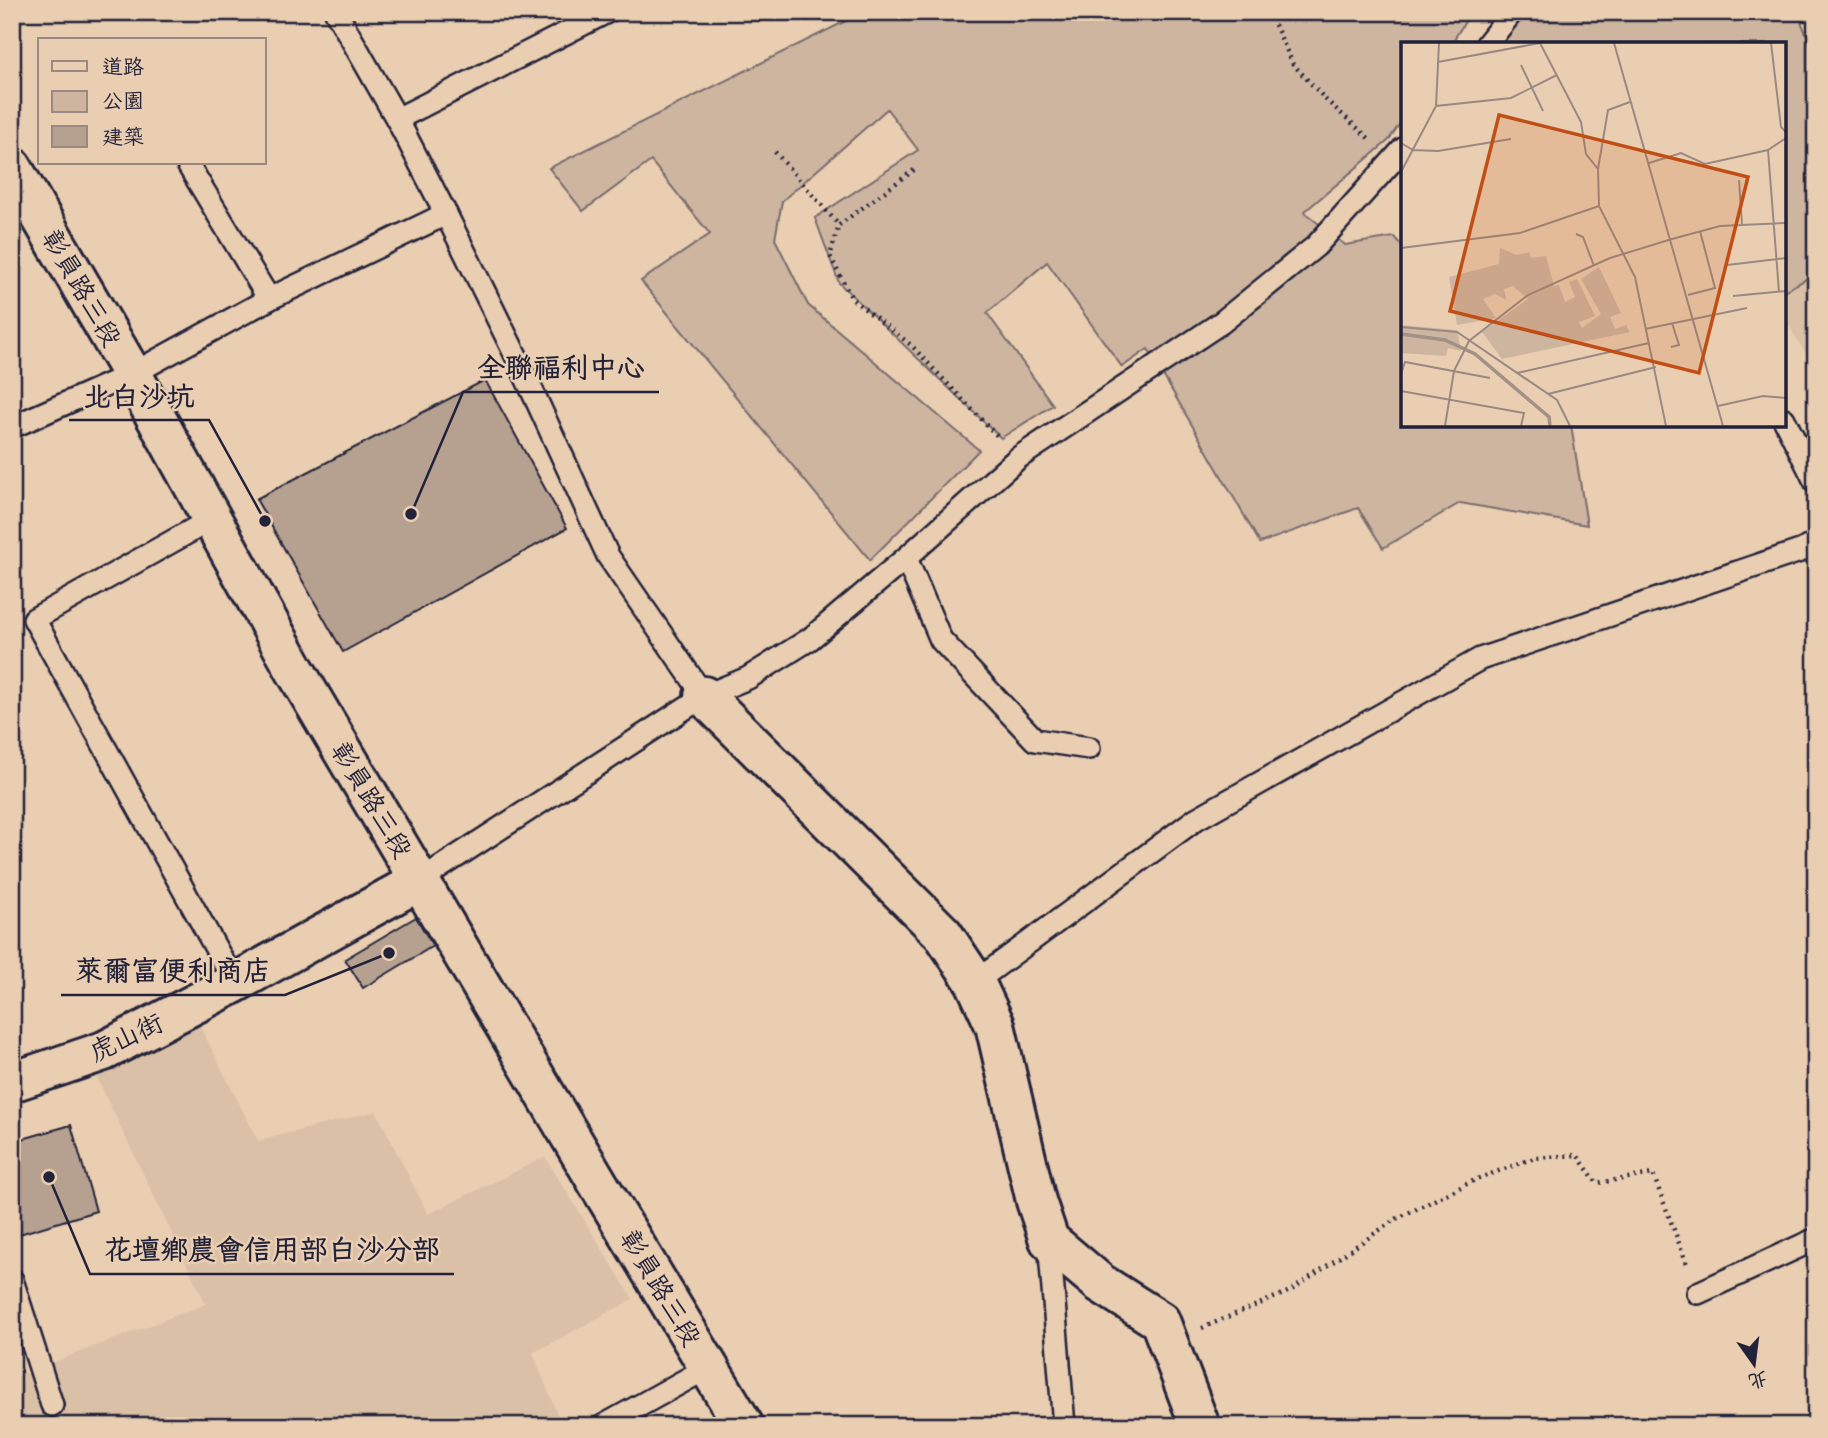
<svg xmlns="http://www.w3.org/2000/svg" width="1828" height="1438" font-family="'Patrick Hand','LXGW WenKai TC',sans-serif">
	<rect width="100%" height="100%" fill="#eaceb1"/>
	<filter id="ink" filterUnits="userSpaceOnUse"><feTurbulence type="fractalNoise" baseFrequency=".0143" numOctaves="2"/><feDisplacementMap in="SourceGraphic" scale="14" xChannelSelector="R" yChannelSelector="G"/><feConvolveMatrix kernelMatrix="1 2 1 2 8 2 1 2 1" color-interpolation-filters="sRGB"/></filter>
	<g filter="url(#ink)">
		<!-- built -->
		<g fill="#dac0a7">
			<polygon points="1816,274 1816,370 1784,318 1784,291"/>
			<polygon points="196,1018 258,1141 376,1111 428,1214 545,1157 633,1299 533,1353 562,1426 12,1426 12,1421 15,1420 12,1410 12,1378 206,1304 95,1074"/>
		</g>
		<!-- green -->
		<g fill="#cdb5a0" stroke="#786c6e" stroke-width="2">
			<polygon points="864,12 1471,12 1451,44 1403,44 1403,119 1388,141 1304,212 1345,245 1394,237 1403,247 1403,425 1571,425 1587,525 1460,503 1383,548 1358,508 1260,543 1148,349 1122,367 1047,262 987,313 1053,405 1001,438 839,283 815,218 918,150 887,109 782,201 775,239 808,305 979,450 870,560 641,281 710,234 651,161 583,211 549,168"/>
			<polygon points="1510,12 1797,12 1816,57 1816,274 1784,291 1784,44 1508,44 1493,31"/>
		</g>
		<!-- building -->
		<g fill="#b6a191" stroke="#22223b" stroke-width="2">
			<polygon points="485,380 567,528 343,652 256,499"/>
			<polygon points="416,917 433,946 363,988 345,959"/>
			<polygon points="71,1125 96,1211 13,1236 12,1142"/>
		</g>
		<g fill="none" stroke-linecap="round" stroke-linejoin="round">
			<defs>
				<g id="lane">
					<polyline points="336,12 397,119 446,214 518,360 608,556 704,696"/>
					<polyline points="1487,44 1512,12"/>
					<polyline points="397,119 607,12"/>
					<polyline points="187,163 269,299"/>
					<polyline points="1784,419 1816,483"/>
					<polyline points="12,427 132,374 269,299 446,214"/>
					<polyline points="212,519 34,619 235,983"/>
					<polyline points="906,558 941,640 1035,740 1089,748"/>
					<polyline points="419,881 704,696 748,678 810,639 906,558 1018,458 1222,322 1316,246 1403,149"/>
					<polyline points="975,982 1196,819 1480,659 1803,550 1816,542"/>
					<polyline points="1049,1240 1064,1426"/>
					<polyline points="12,1280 52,1405"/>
					<polyline points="1698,1293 1816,1239"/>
					<polyline points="603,1426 709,1367"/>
				</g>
				<polyline id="street" points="704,696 943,934 975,982 995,1025 1036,1201 1049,1240 1100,1283 1160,1321 1200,1426"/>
				<g id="secondary">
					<polyline points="12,167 132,374 295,670 599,1185 744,1426"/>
					<polyline points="12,1082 104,1051 235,983 419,881"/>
				</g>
			</defs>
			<!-- lane casing -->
			<use href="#lane" stroke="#22223b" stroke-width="26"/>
			<!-- street casing -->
			<use href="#street" stroke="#22223b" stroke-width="44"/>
			<!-- secondary casing -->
			<use href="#secondary" stroke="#22223b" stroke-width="44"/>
			<!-- path -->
			<g stroke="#22223b" stroke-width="4.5" stroke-dasharray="2 5" stroke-linecap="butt">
				<polyline points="1269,12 1293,64 1326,100 1372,141"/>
				<polyline points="775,152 839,225"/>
				<polyline points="914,170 839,225 830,256 852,299 911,345 998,437"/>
				<polyline points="1202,1328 1290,1291 1396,1219 1477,1179 1534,1158 1577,1155 1597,1183 1653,1174 1688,1267"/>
			</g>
			<!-- lane -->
			<use href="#lane" stroke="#eaceb1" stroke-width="21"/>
			<!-- street -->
			<use href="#street" stroke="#eaceb1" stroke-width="38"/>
			<!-- secondary -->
			<use href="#secondary" stroke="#eaceb1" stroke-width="38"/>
		</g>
	</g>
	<g text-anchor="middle" stroke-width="5" stroke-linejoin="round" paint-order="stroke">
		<!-- street labels -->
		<g font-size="26" fill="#22223b" stroke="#eaceb1">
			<text transform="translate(82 288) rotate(60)" y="9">彰員路三段</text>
			<text transform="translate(372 800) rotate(59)" y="9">彰員路三段</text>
			<text transform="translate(126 1037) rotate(-25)" y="9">虎山街</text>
			<text transform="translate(661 1288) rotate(59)" y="9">彰員路三段</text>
		</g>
	</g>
	<!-- overview -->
	<g transform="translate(1401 42)">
		<rect width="385" height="385" fill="#eaceb1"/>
		<path d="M 99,206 L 116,213 L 128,210 L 130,216 L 145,214 L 153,244 L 158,243 L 164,260 L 174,255 L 168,240 L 176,237 L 194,274 L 178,280 L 181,286 L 200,272 L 180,237 L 198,225 L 220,271 L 209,275 L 214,287 L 225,283 L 229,290 L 101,317 L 81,290 L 127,257 L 112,244 L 103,247 L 105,258 L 94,252 L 82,257 L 95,276 L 56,283 L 48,235 L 98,222 ZM 0,283 L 56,288 L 60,309 L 47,306 L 45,314 L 0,311 Z" fill="#cdb5a0"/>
		<path fill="none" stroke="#a39087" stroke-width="3.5" d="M 0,292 L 44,298 L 74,312 L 148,375 L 149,384"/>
		<path fill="none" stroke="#9a8982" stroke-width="2" d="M 139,1 L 180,80 L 185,112 L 197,127 L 198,164 L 234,235 L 265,384M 213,1 L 322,384M 370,1 L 380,85 L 385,90M 37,20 L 139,1M 120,23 L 142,69M 35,64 L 38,1M 0,101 L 12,108 L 37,109 L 110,97M 367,108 L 378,250M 248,121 L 280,111 L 304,122 L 367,108 L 385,96M 197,127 L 207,68 L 229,60M 0,130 L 35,64 L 110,56 L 156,33M 338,138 L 341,183M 175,192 L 182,195 L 193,224M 0,206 L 119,191 L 198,164M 326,223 L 385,216M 287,253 L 314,246 L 299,189M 332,254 L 385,249M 0,285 L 56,290 L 156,358 L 169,384M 244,287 L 346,266M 270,305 L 278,303 L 271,281M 116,331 L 248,301M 0,332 L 4,320 L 89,336M 0,349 L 123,371 L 120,384M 147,352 L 255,325M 317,364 L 362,354 L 385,356M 44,384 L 53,329 L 68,299 L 127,253 L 209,216 L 271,197 L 319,184 L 385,181"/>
		<path fill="#c04e15" fill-opacity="0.15" stroke="#c04e15" stroke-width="3.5" d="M 98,73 L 347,135 L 298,331 L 49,269 Z"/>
		<rect width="385" height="385" fill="none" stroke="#22223b" stroke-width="3.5"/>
	</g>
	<!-- callouts -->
	<path fill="none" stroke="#22223b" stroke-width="2.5" d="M411 514L463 392H659M265 521L209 420H69M389 953L285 995H61M49 1177L90 1274H454"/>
	<g fill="#22223b" stroke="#eaceb1" stroke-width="2.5">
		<circle cx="411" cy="514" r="7"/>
		<circle cx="265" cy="521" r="7"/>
		<circle cx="389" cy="953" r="7"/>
		<circle cx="49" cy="1177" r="7"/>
	</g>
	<g font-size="28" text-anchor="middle" font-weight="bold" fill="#22223b" stroke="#eaceb1" stroke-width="5" stroke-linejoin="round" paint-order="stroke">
		<text x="561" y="377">全聯福利中心</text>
		<text x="139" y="406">北白沙坑</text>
		<text x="173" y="980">萊爾富便利商店</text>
		<text x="272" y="1259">花壇鄉農會信用部白沙分部</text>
	</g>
	<!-- margin -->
	<rect width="1828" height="1438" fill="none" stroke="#eaceb1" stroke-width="42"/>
	<rect x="21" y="21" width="1786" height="1396" fill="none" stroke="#22223b" stroke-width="2.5" filter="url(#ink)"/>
	<!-- legend -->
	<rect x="38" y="38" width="228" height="126" fill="#eaceb1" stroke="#9a8982" stroke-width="2"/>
	<rect x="52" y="61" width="35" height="10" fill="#eaceb1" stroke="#9a8982" stroke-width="2"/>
	<text x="102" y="74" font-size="21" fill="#22223b">道路</text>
	<rect x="52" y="91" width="35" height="21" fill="#cdb5a0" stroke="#9a8982" stroke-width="2"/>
	<text x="102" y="108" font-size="21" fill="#22223b">公園</text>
	<rect x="52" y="126" width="35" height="21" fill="#b6a191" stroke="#9a8982" stroke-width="2"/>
	<text x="102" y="144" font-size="21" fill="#22223b">建築</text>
	<!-- north arrow -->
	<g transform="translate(1754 1364) rotate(166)" stroke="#eaceb1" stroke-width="5" paint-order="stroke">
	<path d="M0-5L12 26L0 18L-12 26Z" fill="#22223b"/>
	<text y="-10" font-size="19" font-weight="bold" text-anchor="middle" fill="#22223b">北</text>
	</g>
</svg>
